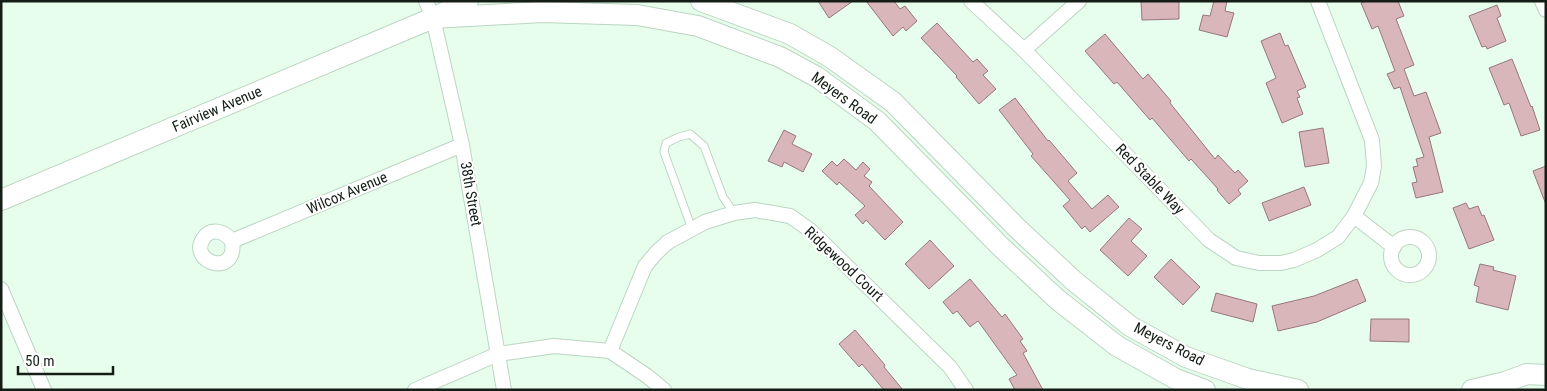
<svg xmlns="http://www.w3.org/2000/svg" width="1547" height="391" font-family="'Roboto Condensed',sans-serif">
	<rect width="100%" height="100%" fill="#e8feed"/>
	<!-- building -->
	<g fill="#d9b6b9" stroke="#977779">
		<polygon points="818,1 853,1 829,18"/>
		<polygon points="866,1 894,1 900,9 905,6 917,21 906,31 903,27 893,36"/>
		<polygon points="1141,1 1179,1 1179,19 1142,20"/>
		<polygon points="1214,1 1227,1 1225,11 1234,13 1227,37 1199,30 1203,15 1210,16"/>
		<polygon points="1367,1 1398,1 1404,16 1396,19 1414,65 1404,69 1414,96 1426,92 1441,133 1429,137 1443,192 1416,198 1412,183 1417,182 1413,167 1418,166 1416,159 1424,157 1400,87 1394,89 1387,74 1395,71 1378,26 1372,29 1361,3"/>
		<polygon points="1497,5 1501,16 1497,18 1506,41 1487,49 1486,46 1482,47 1469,16"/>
		<polygon points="937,23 973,62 977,59 988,71 983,75 996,89 979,104 956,77 957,76 921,38"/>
		<polygon points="1280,33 1285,46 1288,45 1306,87 1297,91 1300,97 1297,98 1303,114 1282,123 1266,83 1276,78 1261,41"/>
		<polygon points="1105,34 1143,79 1148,74 1171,101 1170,103 1215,159 1218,155 1235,173 1238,170 1248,181 1238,190 1241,194 1229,204 1217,190 1218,189 1191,159 1189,161 1152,118 1150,120 1117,82 1114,84 1085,51"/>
		<polygon points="1512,59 1531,107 1532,106 1540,130 1521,136 1509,103 1504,105 1489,68"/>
		<polygon points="1015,98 1048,141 1049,140 1077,173 1068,181 1092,209 1108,195 1119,207 1090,232 1085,226 1082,229 1063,206 1070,200 1031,156 1033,154 999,110"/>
		<polygon points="1323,128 1329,163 1305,167 1299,132"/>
		<polygon points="784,130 796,136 792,144 812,154 803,172 784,162 782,167 768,161"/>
		<polygon points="844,159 856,170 863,162 870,169 864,176 872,182 869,186 903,222 885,240 866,220 863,224 855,215 865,206 839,182 837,185 822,171 832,161 837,166"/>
		<polygon points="1546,166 1546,201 1545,202 1533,171"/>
		<polygon points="1304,187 1311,205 1269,221 1262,203"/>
		<polygon points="1466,203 1469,209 1478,206 1482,216 1484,215 1494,240 1469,249 1453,208"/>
		<polygon points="1129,218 1142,229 1131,241 1147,256 1128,276 1100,250"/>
		<polygon points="930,240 954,266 929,289 905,264"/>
		<polygon points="1171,259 1200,287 1183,305 1154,277"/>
		<polygon points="1480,264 1494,267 1493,270 1516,276 1508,310 1476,302 1479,287 1474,285"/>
		<polygon points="970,279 1002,317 1005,314 1023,339 1020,341 1027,351 1023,353 1043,390 1015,390 1009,379 1017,375 978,321 970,327 957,311 953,314 943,302"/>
		<polygon points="1357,279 1366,301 1317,322 1278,331 1272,306 1314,296"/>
		<polygon points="1216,293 1257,304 1253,322 1211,311"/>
		<polygon points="1371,319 1409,319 1409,342 1370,341"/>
		<polygon points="855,330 885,365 884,367 903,390 884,390 862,364 859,367 839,344"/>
	</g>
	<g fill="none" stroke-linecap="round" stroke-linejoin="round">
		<defs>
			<polyline id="lane" points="692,229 664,152 666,143 679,137 690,134 704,146 723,197 734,213"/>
			<g id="street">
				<polyline points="426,1 433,18 462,145 504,390"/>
				<polyline points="971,1 1024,50 1209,240 1236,258 1259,263 1281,263 1294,260 1317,250 1338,237 1354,216 1371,183 1374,166 1372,140 1318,1"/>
				<polyline points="1542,1 1546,10"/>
				<polyline points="1024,50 1079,1"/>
				<polyline points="1354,216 1394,247"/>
				<circle cx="1410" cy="256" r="19"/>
				<path d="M 232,241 C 238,278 188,263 203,239 C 211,226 225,232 232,241 L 462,145"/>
				<polyline points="1,289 44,390"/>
				<polyline points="610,351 645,266 656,253 668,242 705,222 734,213 755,210 790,216 810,230 950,367 966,390"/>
				<polyline points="415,390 498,354 554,346 610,351 647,376 664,390"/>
			</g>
			<g id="secondary">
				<polyline points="701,1 790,34 830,57 893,102 1018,229 1074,281 1130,326 1186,357 1248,379 1298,390"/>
				<polyline points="433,18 542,12 637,15 698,26 780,57 817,77 877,121 1001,247 1058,300 1117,346 1176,379 1205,390"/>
				<polyline points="1,200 433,18 468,1"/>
				<polyline points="1472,390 1505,382 1527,374 1546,375"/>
			</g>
		</defs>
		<!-- lane casing -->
		<use href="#lane" stroke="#bad5c1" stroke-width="9"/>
		<!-- street casing -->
		<use href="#street" stroke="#bad5c1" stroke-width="16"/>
		<!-- secondary casing -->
		<use href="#secondary" stroke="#bad5c1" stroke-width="22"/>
		<!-- lane -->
		<use href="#lane" stroke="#fff" stroke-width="7"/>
		<!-- street -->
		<use href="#street" stroke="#fff" stroke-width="14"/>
		<!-- secondary -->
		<use href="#secondary" stroke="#fff" stroke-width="20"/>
	</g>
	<g text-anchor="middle" stroke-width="4" stroke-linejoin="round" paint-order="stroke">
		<!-- street labels -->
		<g font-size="15" fill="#141e17" stroke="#fff">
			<text transform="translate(844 98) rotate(36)" y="5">Meyers Road</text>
			<text transform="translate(217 109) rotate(-23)" y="5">Fairview Avenue</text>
			<text transform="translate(1150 179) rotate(46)" y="5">Red Stable Way</text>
			<text transform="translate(347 193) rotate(-23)" y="5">Wilcox Avenue</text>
			<text transform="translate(471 194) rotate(80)" y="5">38th Street</text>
			<text transform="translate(844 264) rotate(43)" y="5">Ridgewood Court</text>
			<text transform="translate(1169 344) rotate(27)" y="5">Meyers Road</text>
		</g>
	</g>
	<!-- border -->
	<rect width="1547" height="391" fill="none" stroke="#141e17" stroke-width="5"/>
	<!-- scale -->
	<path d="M18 366v8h95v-8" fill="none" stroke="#141e17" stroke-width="2.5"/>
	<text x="25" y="366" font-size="15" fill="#141e17" stroke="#ffffff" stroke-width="4" paint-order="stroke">50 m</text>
</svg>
